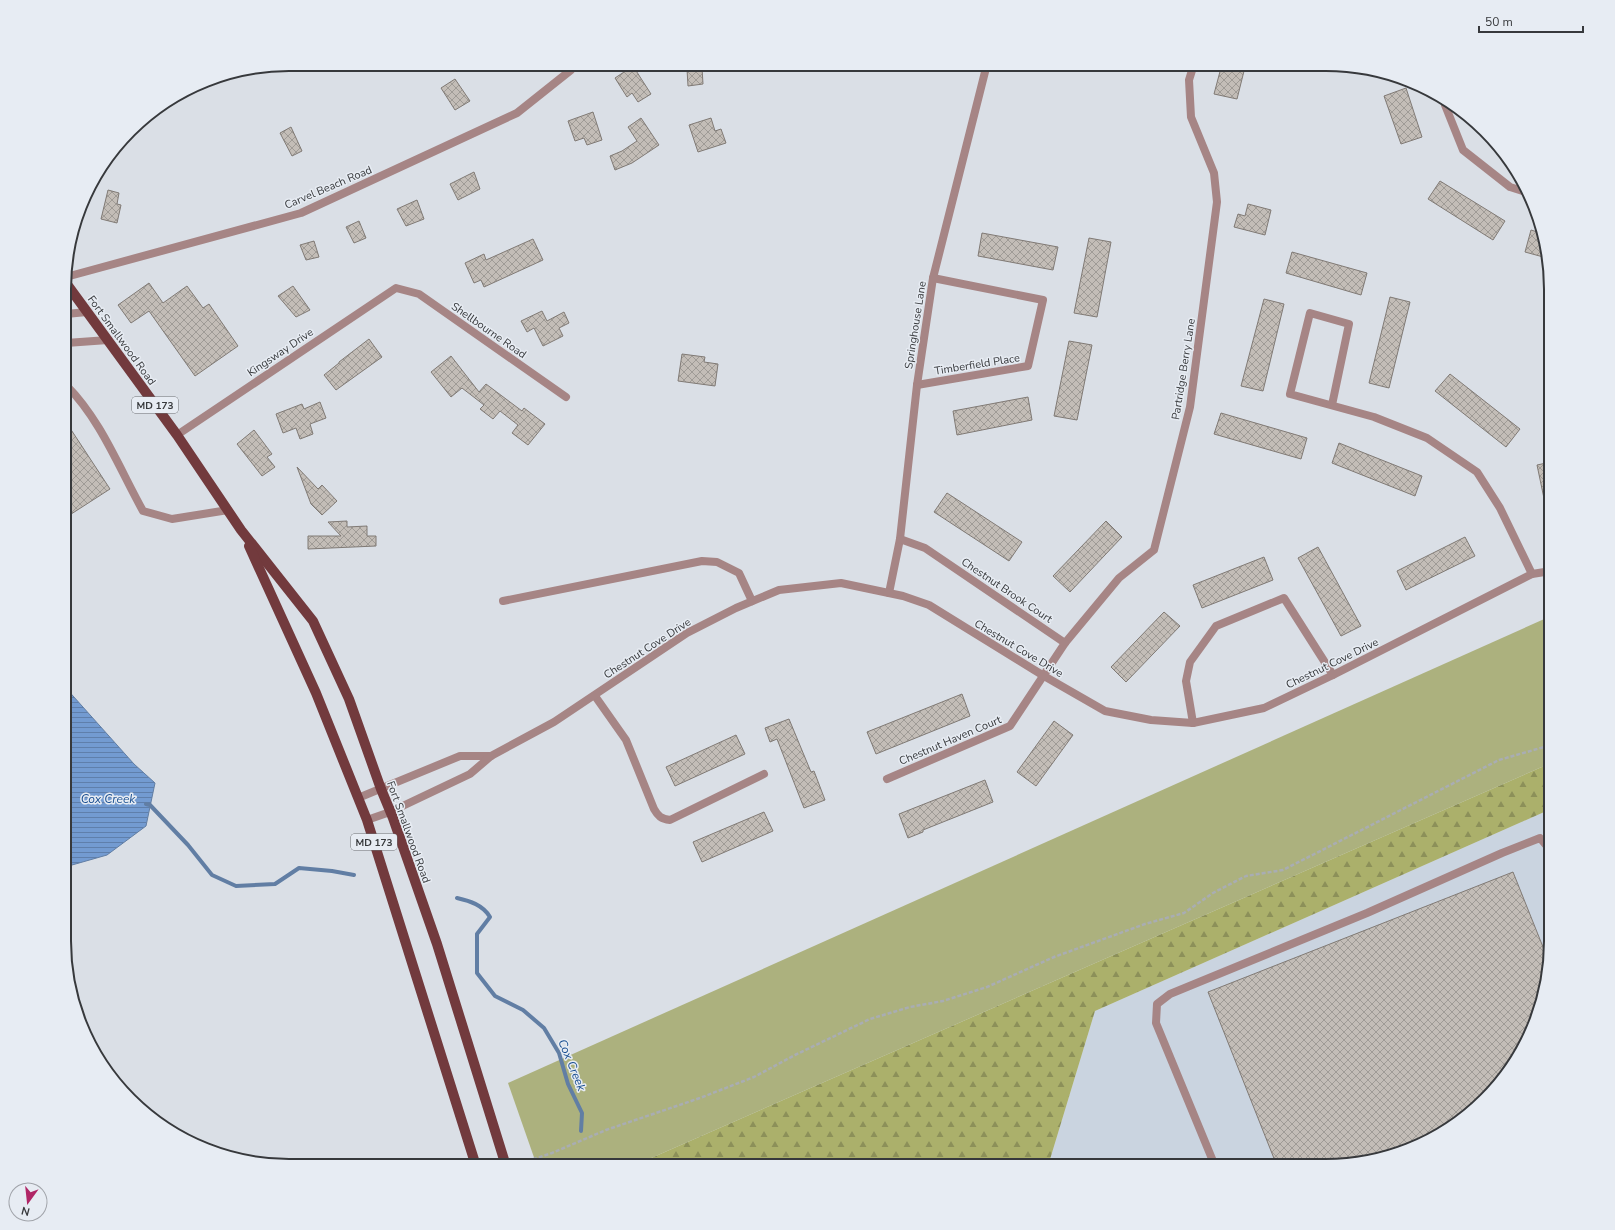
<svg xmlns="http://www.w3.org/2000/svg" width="1615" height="1230" font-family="'Nunito Sans',sans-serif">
	<defs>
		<pattern id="forest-firs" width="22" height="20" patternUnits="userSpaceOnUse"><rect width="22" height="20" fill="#abb06b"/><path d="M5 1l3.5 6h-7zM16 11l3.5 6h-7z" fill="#8c9059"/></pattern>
		<pattern id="water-rules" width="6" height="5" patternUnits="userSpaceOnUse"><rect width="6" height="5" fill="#739bd1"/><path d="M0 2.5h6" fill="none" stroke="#5f7fab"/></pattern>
		<pattern id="building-cross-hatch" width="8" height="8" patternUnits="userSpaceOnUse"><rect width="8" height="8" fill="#c3bdb7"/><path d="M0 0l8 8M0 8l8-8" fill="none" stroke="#9f9b96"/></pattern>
	</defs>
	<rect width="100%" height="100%" fill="#dadfe6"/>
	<!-- built -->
	<polygon fill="#cad4e0" points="1551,809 1550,956 1534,1027 1495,1089 1426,1143 1370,1162 1326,1166 1048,1166 1095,1011"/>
	<!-- grass -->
	<polygon fill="#acb17e" points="1551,616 1551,763 633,1166 537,1166 508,1083"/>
	<!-- forest -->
	<polygon fill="url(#forest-firs)" points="1551,763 1551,809 1095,1011 1048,1166 633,1166"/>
	<!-- water -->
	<polygon fill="url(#water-rules)" stroke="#617ea4" points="65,687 134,764 155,783 146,826 107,855 65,867"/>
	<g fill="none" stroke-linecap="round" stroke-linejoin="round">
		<!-- stream -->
		<g stroke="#617ea4" stroke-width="4">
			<polyline points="146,804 150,805 188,845 212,875 236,886 275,884 299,868 332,871 354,875"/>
			<path d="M 457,898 C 470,901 483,905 490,917 L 477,934 L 477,973 L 495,996 L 523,1010 L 544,1028 L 559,1053 L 568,1084 L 582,1113 L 581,1131"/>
		</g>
	</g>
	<!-- building -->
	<g fill="url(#building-cross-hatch)" stroke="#807a75">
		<polygon points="1222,64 1234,64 1245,67 1237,99 1214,94"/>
		<polygon points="633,66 651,94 638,102 632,93 627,97 615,78"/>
		<polygon points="702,68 703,84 688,86 687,69"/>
		<polygon points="455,79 470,101 455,110 441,88"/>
		<polygon points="1406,88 1422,137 1401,144 1384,96"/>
		<polygon points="593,112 602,140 587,145 584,138 575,141 568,121"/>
		<polygon points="641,118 659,145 632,163 615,170 610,156 622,151 637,141 628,127"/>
		<polygon points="711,118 715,131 721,129 726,143 698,152 689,125"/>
		<polygon points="291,127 302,151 292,156 280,133"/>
		<polygon points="474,172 480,189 458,200 450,184"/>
		<polygon points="1440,181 1505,221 1493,240 1428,199"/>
		<polygon points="108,190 119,193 117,204 121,205 117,223 101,219"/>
		<polygon points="417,200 424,219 406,226 397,209"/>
		<polygon points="1248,204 1271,210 1265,235 1234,227 1238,214 1245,216"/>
		<polygon points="359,221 366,238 354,243 346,227"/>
		<polygon points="1531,230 1544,234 1547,258 1525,252"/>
		<polygon points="982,233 1058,247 1053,270 978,256"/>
		<polygon points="1089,238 1111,242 1097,317 1074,313"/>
		<polygon points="533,239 543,260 484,287 481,280 474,283 465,263 484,254 486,260"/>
		<polygon points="314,241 319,257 306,260 300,245"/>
		<polygon points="1292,252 1367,273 1361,295 1286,273"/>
		<polygon points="149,283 163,303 187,286 203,308 209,304 238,346 195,376 149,311 131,323 118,305"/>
		<polygon points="293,286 310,310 296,317 278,296"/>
		<polygon points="1390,297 1410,302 1389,388 1369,383"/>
		<polygon points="1264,299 1284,304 1263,391 1241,386"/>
		<polygon points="542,311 547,321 564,312 569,323 559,328 563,336 543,346 534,328 527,332 521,321"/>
		<polygon points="369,339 382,357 336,390 324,375 339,363 339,362"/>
		<polygon points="1069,341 1092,345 1077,420 1054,416"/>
		<polygon points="682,354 705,357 704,362 718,364 715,386 678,381"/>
		<polygon points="451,356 479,392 486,384 522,411 524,408 545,424 528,445 512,433 518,425 500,411 493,419 480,409 484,405 462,388 451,397 431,372"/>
		<polygon points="1450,374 1520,429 1506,447 1435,391"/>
		<polygon points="1028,397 1032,420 957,435 953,411"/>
		<polygon points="320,402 326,418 310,424 313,434 300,439 296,428 283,433 276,414 302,404 304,409"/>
		<polygon points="1221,413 1307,438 1301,459 1214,434"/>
		<polygon points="66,422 110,489 65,518 65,491"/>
		<polygon points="254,430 272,454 267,457 275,467 262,476 237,444"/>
		<polygon points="1339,443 1422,476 1415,496 1332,463"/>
		<polygon points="1551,462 1551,507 1546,508 1537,465"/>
		<polygon points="297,467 318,489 322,485 337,501 322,515 311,504"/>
		<polygon points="947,493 1022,542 1009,561 934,512"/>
		<polygon points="347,521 347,527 367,526 367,536 376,536 376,546 308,549 308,536 341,536 328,522"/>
		<polygon points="1106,521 1122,537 1070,592 1053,576"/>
		<polygon points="1465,537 1475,556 1406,590 1397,571"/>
		<polygon points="1318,547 1361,626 1341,636 1298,558"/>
		<polygon points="1264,557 1273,580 1202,608 1193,585"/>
		<polygon points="1164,612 1180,626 1126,682 1111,667"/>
		<polygon points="962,694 970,716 876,754 867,732"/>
		<polygon points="789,719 811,772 814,771 825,800 804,808 777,739 770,742 765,728"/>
		<polygon points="1054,721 1073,735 1036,786 1017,772"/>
		<polygon points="736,735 745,754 675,786 666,767"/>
		<polygon points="985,780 993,802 923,830 923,832 908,838 899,814"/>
		<polygon points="764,812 773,831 702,862 693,842"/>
		<polygon points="1513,872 1549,962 1534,1027 1495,1089 1426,1143 1370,1162 1326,1166 1277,1166 1208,992"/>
	</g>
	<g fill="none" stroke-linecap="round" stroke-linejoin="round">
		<!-- path -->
		<polyline stroke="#a9adb3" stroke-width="2.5" stroke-dasharray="4 2" stroke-linecap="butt" points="516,1165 552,1153 606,1130 700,1098 754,1077 795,1055 870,1019 910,1007 943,1001 987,987 1054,957 1145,924 1184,913 1213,893 1246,876 1283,870 1499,760 1551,745"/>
		<!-- service -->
		<g stroke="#a68585" stroke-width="8">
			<polyline points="66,314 87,312"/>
			<polyline points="66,343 108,340"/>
			<path d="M 66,385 C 101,420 119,468 143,511 L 172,519 L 228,510"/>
			<polyline points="503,601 702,561 717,562 739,573 752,601"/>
			<polyline points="1215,1166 1156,1023 1157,1004 1170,994 1367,913 1502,853 1540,838 1551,851"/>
		</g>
		<!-- minor -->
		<g stroke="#a68585" stroke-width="8">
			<polyline points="1448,103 1445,105 1463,150 1510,187 1529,193"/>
			<polyline points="66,277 301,213 517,113 571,70 575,64"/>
			<polyline points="917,385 1028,366 1043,300 933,278"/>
			<polyline points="1332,405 1349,324 1310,313 1290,394 1374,417 1427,438 1477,472 1500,508 1532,574"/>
			<polyline points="177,435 396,288 419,294 566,397"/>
			<polyline points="889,593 900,539 917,385 933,278 987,64"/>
			<polyline points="1065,643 1119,578 1154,550 1190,407 1217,202 1214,173 1191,117 1189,80 1194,64"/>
			<path d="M 595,696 L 626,740 L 654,809 C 658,816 661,819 670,820 L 764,774"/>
			<polyline points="1193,723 1186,681 1190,662 1216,626 1284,598 1333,675"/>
			<polyline points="887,779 1010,726 1065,643 925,548 900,539"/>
			<polyline points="358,798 460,756 491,756"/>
			<polyline points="367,820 390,812 470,774 491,756 554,722 687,633 736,608 779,590 841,583 903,596 929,605 1044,676 1105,711 1151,720 1193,723 1264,708 1333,675 1532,574 1551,571"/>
		</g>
		<!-- primary -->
		<g stroke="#723a3d" stroke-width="10">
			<polyline points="66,283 177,435 241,530 313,621 349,699 381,789 393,818 437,944 506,1166"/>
			<polyline points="249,546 316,693 367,820 476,1166"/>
		</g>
	</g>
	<g text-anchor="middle" stroke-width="3" stroke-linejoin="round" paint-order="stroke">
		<!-- shield labels -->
		<g fill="#e7ecf3" stroke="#6c6f73" stroke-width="1">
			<rect x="132" y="397" width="46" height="16" rx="3"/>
			<rect x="351" y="834" width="46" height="16" rx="3"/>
		</g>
		<g font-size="10" font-weight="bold" fill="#37393c">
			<text x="155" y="409">MD 173</text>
			<text x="374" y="846">MD 173</text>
		</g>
		<!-- street labels -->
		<g font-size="11" fill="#37393c" stroke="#e7ecf3">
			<text transform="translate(328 187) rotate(-23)" y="4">Carvel Beach Road</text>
			<text transform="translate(915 325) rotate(-81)" y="4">Springhouse Lane</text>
			<text transform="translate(489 330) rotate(35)" y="4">Shellbourne Road</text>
			<text transform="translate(122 340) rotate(54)" y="4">Fort Smallwood Road</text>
			<text transform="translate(280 352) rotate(-34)" y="4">Kingsway Drive</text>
			<text transform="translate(977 364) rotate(-9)" y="4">Timberfield Place</text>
			<text transform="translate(1183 369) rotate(-81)" y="4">Partridge Berry Lane</text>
			<text transform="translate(1007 590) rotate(34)" y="4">Chestnut Brook Court</text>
			<text transform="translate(647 648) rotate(-33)" y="4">Chestnut Cove Drive</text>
			<text transform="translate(1019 648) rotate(31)" y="4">Chestnut Cove Drive</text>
			<text transform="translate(1332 663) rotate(-26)" y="4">Chestnut Cove Drive</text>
			<text transform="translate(950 740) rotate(-23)" y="4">Chestnut Haven Court</text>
			<text transform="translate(409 832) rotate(70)" y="4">Fort Smallwood Road</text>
		</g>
		<!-- water labels -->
		<g font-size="12" font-style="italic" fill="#1a4f91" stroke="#e7ecf3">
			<text x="108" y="803">Cox Creek</text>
			<text transform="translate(572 1065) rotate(68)" y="4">Cox Creek</text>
		</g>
	</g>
	<!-- crop -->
	<path d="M0 0H1615V1230H0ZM289 71H1326A218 218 0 0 1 1544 289V941A218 218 0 0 1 1326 1159H289A218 218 0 0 1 71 941V289A218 218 0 0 1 289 71Z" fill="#e7ecf3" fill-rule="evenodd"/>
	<path fill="none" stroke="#37393c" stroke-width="2" d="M289 71H1326A218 218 0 0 1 1544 289V941A218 218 0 0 1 1326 1159H289A218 218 0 0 1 71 941V289A218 218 0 0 1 289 71Z"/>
	<!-- north arrow -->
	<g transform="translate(28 1202) rotate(195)"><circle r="19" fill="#e7ecf3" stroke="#a1a4aa"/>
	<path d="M0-3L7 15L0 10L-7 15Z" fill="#b02666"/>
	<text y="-6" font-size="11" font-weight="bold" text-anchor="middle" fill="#37393c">N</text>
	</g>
	<!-- scale -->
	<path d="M1479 26v6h104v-6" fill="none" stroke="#37393c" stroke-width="2"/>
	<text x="1485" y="26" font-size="12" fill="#37393c" stroke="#e7ecf3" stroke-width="3" paint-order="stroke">50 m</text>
</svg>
